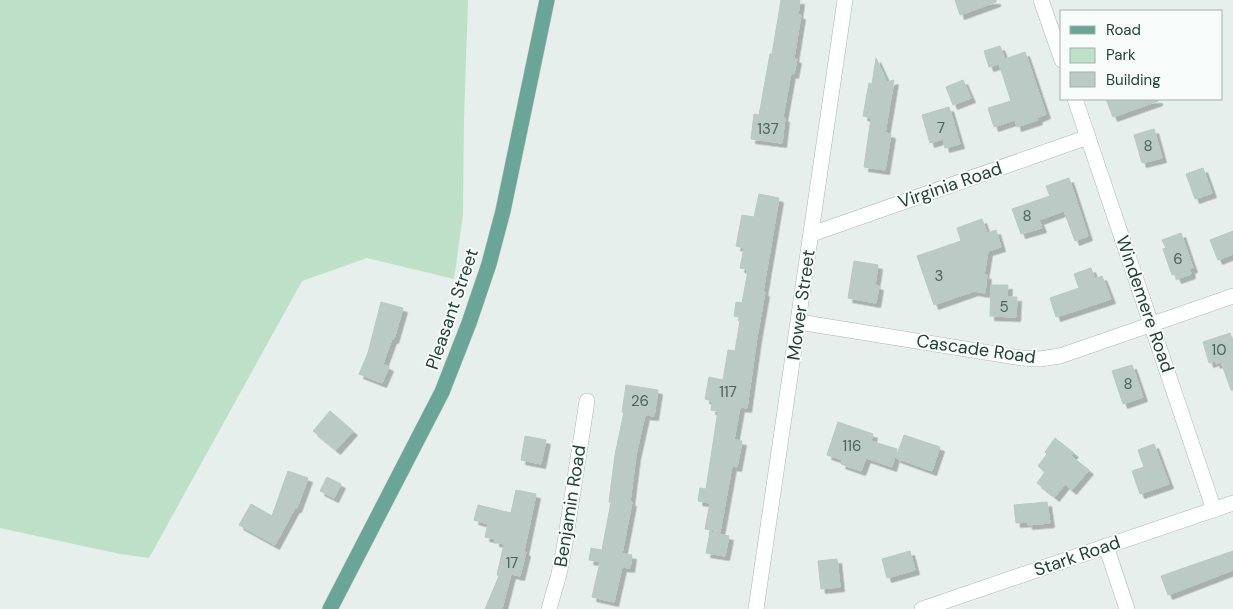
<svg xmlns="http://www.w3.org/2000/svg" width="1233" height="609" font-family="'DM Sans',sans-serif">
	<defs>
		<filter id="shadow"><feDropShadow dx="4.5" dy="4.5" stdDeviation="0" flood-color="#0004"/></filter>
	</defs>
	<rect width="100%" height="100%" fill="#e6efeb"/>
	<!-- green -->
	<polygon fill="#bfe0c8" points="0,0 468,0 464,120 463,215 454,279 367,258 302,281 149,558 120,554 0,528"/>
	<!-- building -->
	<g fill="#bbcac4" stroke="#b8c9c2" filter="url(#shadow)">
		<polygon points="781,0 800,0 798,15 801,15 794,58 797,59 794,74 791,73 783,117 785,118 782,143 751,139 754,114 759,115 770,54 772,54"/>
		<polygon points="955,0 996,0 996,2 960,15"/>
		<polygon points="1000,46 1005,59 1025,52 1046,114 1037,118 1038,120 1017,127 1015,120 994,127 988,108 1011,101 999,64 989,67 984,51"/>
		<polygon points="876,58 887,82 894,80 885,133 891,134 885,170 864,167 871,118 863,116 869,83 872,84"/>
		<polygon points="963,80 971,98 953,105 946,87"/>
		<polygon points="1106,99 1158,99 1158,101 1113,117"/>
		<polygon points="949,107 960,144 945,148 943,139 930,143 922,115"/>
		<polygon points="1154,129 1162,158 1142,163 1134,135"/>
		<polygon points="1203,168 1212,193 1195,199 1186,174"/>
		<polygon points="1069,178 1088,236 1075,241 1064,211 1039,220 1042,228 1021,234 1012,209 1050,196 1046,186"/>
		<polygon points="759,194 779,198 763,292 765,292 757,337 747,408 740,407 734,440 742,441 737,467 732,466 720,532 705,529 710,503 698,501 700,488 706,489 718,411 711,410 712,401 705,399 709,377 723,380 728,350 735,351 740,321 739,317 734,316 736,302 742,303 747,276 747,269 740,268 744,248 736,246 742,215 754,217"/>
		<polygon points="982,219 987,233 996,230 1001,247 988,251 984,275 987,275 985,293 974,291 934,305 917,256 961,241 957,228"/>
		<polygon points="1233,231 1233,254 1218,260 1210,240"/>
		<polygon points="1181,233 1193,268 1190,269 1191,274 1177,279 1175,274 1172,275 1163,249 1166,248 1162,240"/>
		<polygon points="854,261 878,265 875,285 879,286 876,303 848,298"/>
		<polygon points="1091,268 1095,279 1102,276 1111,299 1056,317 1050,298 1079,288 1074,274"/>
		<polygon points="991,285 1008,285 1007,297 1017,297 1016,317 990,316"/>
		<polygon points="381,302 403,308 394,339 392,339 383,364 389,367 382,383 359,374 368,353"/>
		<polygon points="1230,333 1233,342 1233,390 1231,390 1221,362 1216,364 1215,361 1209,363 1203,342"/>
		<polygon points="1132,365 1143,397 1123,404 1112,371"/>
		<polygon points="626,385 658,390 654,416 645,415 636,455 630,502 632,502 622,554 632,555 630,568 622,567 614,602 592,597 600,562 589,560 591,548 602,550 611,502 609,502 615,455 624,412 622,412"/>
		<polygon points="330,411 353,431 336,450 313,431"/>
		<polygon points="838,422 873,434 871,441 897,449 892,467 866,458 861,471 841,464 843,460 827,455"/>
		<polygon points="904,435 940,447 932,471 896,458"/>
		<polygon points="525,436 546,440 541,464 521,460"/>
		<polygon points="1055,438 1074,453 1071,456 1089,470 1072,490 1065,484 1055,497 1037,483 1045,472 1038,466 1047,454 1045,452"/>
		<polygon points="1154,444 1169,484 1140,494 1132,471 1144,467 1138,450"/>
		<polygon points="288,471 308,478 297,508 295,508 275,545 239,525 251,504 272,516"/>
		<polygon points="327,477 341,484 334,498 320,491"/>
		<polygon points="516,490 536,494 524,551 526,552 520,576 511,574 502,609 485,609 499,576 497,575 504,544 495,542 495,539 485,537 488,524 474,520 478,505 511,513"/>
		<polygon points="1047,502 1050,523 1028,525 1028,522 1016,523 1014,505"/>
		<polygon points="710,532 729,536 725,556 706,553"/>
		<polygon points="910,551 915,570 887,578 882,559"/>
		<polygon points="1233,551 1233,570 1168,595 1161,576"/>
		<polygon points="837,559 840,587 821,589 818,561"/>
	</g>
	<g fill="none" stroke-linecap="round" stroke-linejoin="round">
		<defs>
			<g id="minor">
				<polyline points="1041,0 1062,60"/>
				<polyline points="1075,99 1214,510"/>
				<polyline points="812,234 1088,137"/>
				<polyline points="799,322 1021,358 1040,359 1060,356 1233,296"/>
				<polyline points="1106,546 1127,609"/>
				<polyline points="549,609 559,574 564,549 587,401"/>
				<polyline points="756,609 845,0"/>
				<polyline points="922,609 1233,503"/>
			</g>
			<polyline id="major" points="330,609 442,392 469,323 489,264 503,211 547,0"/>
		</defs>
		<!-- minor casing -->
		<use href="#minor" stroke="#a8b8b2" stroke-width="16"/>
		<!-- major casing -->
		<use href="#major" stroke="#c2cac8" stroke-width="16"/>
		<!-- minor -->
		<use href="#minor" stroke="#fff" stroke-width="15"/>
		<!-- major -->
		<use href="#major" stroke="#6aa596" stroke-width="15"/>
	</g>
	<g text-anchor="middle" stroke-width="4" stroke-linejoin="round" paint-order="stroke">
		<!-- number labels -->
		<g font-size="15" fill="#4a645c">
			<text x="941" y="133">7</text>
			<text x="768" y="134">137</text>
			<text x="1148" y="151">8</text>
			<text x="1027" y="221">8</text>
			<text x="1178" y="264">6</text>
			<text x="939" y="281">3</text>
			<text x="1004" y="312">5</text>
			<text x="1219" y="355">10</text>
			<text x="1128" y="389">8</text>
			<text x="728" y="397">117</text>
			<text x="640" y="406">26</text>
			<text x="852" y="451">116</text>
			<text x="512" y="568">17</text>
		</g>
		<!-- street labels -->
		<g font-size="18" fill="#24423a" stroke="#f7fbf9">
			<text transform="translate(950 185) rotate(-19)" y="6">Virginia Road</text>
			<text transform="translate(1145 304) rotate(71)" y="6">Windemere Road</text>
			<text transform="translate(801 305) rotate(-82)" y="6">Mower Street</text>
			<text transform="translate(452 309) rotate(-71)" y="6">Pleasant Street</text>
			<text transform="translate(976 349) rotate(8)" y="6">Cascade Road</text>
			<text transform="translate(570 506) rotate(-81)" y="6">Benjamin Road</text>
			<text transform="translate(1077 556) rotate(-19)" y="6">Stark Road</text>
		</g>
	</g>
	<!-- legend -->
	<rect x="1060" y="10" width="162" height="90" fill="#f7fbf9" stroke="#a3b1ad"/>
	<rect x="1070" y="26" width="25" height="8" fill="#6aa596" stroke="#a3b1ad"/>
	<text x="1106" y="35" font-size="15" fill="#24423a">Road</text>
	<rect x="1070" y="48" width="25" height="15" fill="#bfe0c8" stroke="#a3b1ad"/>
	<text x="1106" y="60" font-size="15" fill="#24423a">Park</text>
	<rect x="1070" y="72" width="25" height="15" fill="#bbcac4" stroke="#a3b1ad"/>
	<text x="1106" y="85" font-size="15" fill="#24423a">Building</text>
</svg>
